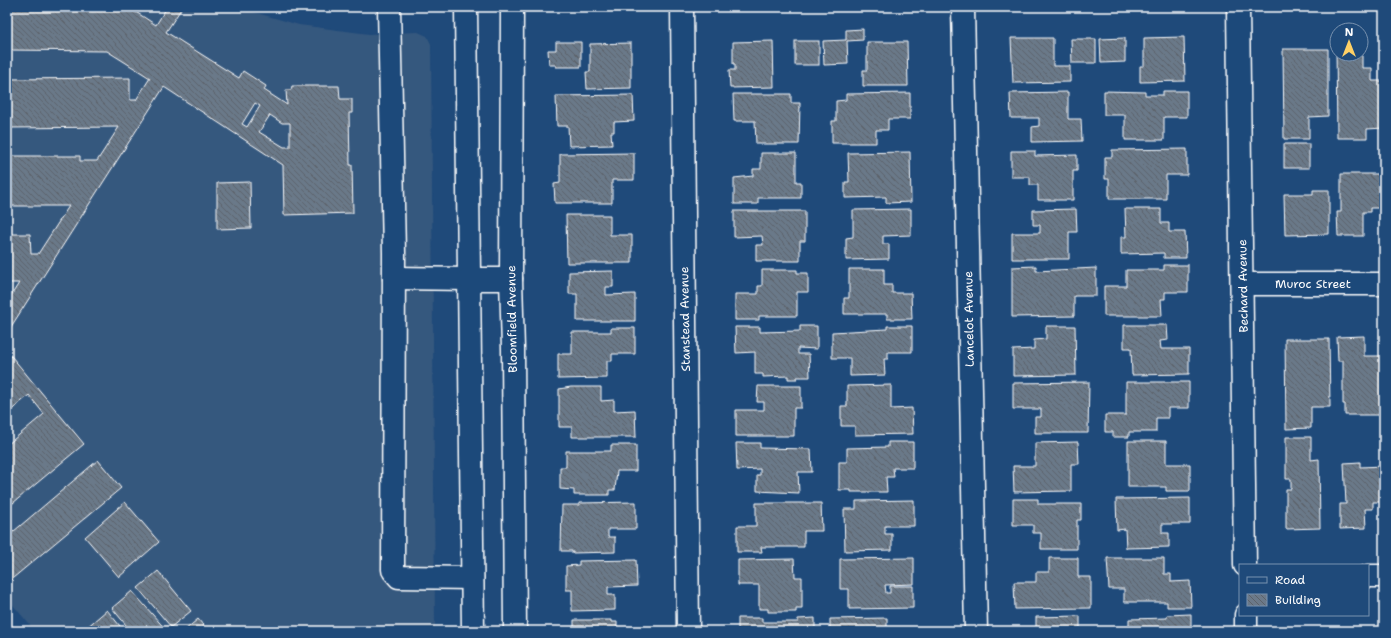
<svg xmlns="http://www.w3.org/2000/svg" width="1391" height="638" font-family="'Shantell Sans',sans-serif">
	<defs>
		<pattern id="building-back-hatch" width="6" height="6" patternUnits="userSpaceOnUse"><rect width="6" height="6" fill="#6b7989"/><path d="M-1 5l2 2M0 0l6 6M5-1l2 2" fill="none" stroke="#5c626a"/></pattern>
	</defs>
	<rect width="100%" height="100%" fill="#1f4a7a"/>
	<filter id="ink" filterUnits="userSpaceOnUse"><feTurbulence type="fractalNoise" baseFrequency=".025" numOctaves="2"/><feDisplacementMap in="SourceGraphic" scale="8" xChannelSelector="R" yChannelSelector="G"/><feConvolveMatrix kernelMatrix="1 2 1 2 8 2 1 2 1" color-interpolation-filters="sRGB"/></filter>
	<g filter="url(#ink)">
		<!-- built -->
		<polygon fill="#36587e" points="7,7 236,7 299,25 369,34 418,32 427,36 431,44 435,631 35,631 7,598"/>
		<!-- building -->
		<g fill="url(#building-back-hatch)" stroke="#fff" fill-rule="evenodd">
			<path d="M 9,7 L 128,7 L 156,25 L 167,7 L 178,7 L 181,9 L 166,32 L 239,78 L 243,71 L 266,86 L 264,90 L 287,105 L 286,90 L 291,90 L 292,86 L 339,86 L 340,99 L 352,99 L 352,113 L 349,113 L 350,165 L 352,165 L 353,213 L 284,215 L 283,165 L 164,87 L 7,333 L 7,302 L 19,283 L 7,283 L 7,234 L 30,234 L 31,254 L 38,254 L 69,206 L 7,206 L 7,156 L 80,156 L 80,161 L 97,161 L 119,127 L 7,128 L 7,79 L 130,78 L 130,100 L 136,100 L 150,78 L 107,51 L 9,50 ZM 255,103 L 260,106 L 247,127 L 242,124 ZM 270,115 L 282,123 L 290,123 L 290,147 L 284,147 L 259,132 Z"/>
			<polygon points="863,29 863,40 847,41 848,64 824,65 823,41 846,40 846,30"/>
			<polygon points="1184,37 1185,81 1140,82 1140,66 1144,66 1144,38"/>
			<polygon points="1011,38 1053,38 1053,66 1070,66 1070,82 1013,83"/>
			<polygon points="1125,38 1125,62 1101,63 1100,39"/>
			<polygon points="1071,39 1096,39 1096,63 1072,63"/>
			<polygon points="773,41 774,87 730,88 729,70 735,70 735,64 733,64 733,42"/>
			<rect x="795" y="41" width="24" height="24"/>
			<polygon points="556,42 581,42 581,67 556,67 556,65 549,65 548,50 556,50"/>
			<polygon points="867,42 907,42 908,86 863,86 863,70 867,70"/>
			<polygon points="631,43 631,88 587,89 586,72 590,72 590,44"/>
			<polygon points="1336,47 1337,54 1361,54 1362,47 1362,68 1372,68 1372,81 1384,81 1384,128 1367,129 1367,138 1337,138"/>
			<polygon points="1283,49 1328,49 1328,116 1309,117 1309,139 1284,139"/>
			<polygon points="1104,91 1145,92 1145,95 1163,95 1163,91 1187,91 1187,117 1164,117 1164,140 1125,140 1125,115 1104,115"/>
			<polygon points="1068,92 1068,119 1081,119 1082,141 1032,142 1032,127 1039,126 1039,118 1011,118 1010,93"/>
			<polygon points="910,93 910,119 888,119 888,130 876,130 876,143 832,143 832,121 836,121 836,101 846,100 846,94"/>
			<polygon points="733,94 791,94 791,103 800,103 799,144 756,144 755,121 734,121"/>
			<polygon points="633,95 634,121 614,122 614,132 611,132 612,145 569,146 568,126 557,126 556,96"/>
			<rect x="1284" y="144" width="25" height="24"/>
			<polygon points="1187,149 1187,175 1166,175 1166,199 1109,199 1109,179 1105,179 1105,157 1112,157 1112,150"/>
			<polygon points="1011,151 1035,151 1035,156 1077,155 1077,171 1073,171 1073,200 1038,200 1038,185 1030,185 1030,177 1011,177"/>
			<polygon points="910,152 911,202 886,203 886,197 845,198 845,182 849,182 848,153"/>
			<polygon points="634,153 634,180 612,180 612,203 555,203 554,184 560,183 560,154"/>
			<polygon points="761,153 796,153 796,182 801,182 801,198 758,198 758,204 734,204 734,178 753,176 753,169 761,169"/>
			<polygon points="1341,174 1384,174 1384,208 1370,208 1370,212 1363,212 1363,236 1338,236 1337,212 1341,212"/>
			<polygon points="250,182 251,228 217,229 217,183"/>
			<polygon points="1313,190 1329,190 1329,234 1285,235 1284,194 1313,194"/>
			<polygon points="911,209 911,235 883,236 883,244 889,244 889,259 846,260 846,238 853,237 853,210"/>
			<polygon points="1076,209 1077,232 1069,232 1069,259 1012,259 1012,233 1040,233 1040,225 1033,225 1033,210"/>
			<polygon points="1125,209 1161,209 1161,223 1169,223 1169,232 1185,232 1186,258 1164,258 1164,253 1121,254 1121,237 1126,237"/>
			<polygon points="734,211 805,211 805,241 800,241 800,261 756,261 756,245 763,245 762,236 734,237"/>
			<polygon points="566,215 610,215 610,235 632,235 632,263 567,263"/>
			<polygon points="1164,265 1188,265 1188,292 1165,292 1165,299 1161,299 1162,316 1104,316 1104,286 1126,286 1126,270 1164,270"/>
			<polygon points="1036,266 1036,271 1096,268 1096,296 1074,296 1074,316 1012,317 1012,267"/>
			<polygon points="849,269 884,269 884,285 892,285 892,293 911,293 912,319 887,319 887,314 844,314 844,298 849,298"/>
			<polygon points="762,270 797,270 797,273 808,273 808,292 797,292 797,316 759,316 759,320 735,320 735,294 758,294 758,286 762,286"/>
			<polygon points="613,271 613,287 606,287 606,295 635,294 635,321 577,321 577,294 569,294 569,272"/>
			<polygon points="1124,325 1167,325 1168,340 1160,341 1161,349 1189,349 1189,374 1132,375 1131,348 1124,348"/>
			<polygon points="800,326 817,326 817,349 798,348 798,354 809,354 810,377 797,377 797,379 788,379 788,376 763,377 763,374 755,374 755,352 736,353 735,327 760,327 760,332 800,331"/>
			<polygon points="887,326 912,326 912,352 888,352 888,359 884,359 885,375 850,376 850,358 832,358 832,332 887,329"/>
			<polygon points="1046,326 1075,326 1076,375 1013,376 1013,350 1034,349 1034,340 1046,339"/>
			<polygon points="611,328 635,328 635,354 612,354 612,361 607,361 607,378 558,379 558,354 572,354 572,332 611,332"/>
			<polygon points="1364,336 1364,356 1384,356 1384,415 1345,415 1345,404 1343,404 1343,361 1338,361 1337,337"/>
			<polygon points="1285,339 1329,339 1330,407 1311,407 1311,428 1286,429"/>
			<polygon points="7,351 84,444 7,508 7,445 44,414 29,395 7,414"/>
			<polygon points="1089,382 1088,433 1035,433 1035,417 1041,417 1041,409 1013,409 1013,383"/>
			<polygon points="1126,382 1189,382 1189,408 1168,408 1168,418 1156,418 1156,432 1129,432 1129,437 1113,437 1113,432 1105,432 1105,415 1126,415"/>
			<polygon points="891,385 891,409 912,408 913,434 855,435 855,426 841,426 841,406 847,406 847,386"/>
			<polygon points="758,386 801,386 801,408 794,408 794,436 736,436 736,410 764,410 764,402 757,402"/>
			<polygon points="571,387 601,387 601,401 614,400 614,411 635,410 636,437 572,437 572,427 559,427 559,389"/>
			<polygon points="1286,437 1311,437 1311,460 1319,459 1320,528 1286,529 1286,489 1291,489 1291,479 1286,479"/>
			<polygon points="1128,441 1166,441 1166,464 1190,464 1190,491 1166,491 1166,487 1128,487"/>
			<polygon points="888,442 913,442 913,468 893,468 894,477 886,477 887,492 851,492 851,490 839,490 839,462 847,462 847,448 888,447"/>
			<polygon points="1078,442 1079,464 1071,464 1071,491 1014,492 1013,466 1035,466 1035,443"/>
			<polygon points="736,443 760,443 760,448 811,449 812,472 798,472 799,493 757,491 757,475 760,475 760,469 737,470"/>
			<polygon points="611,445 636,445 636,471 617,471 615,490 609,490 609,495 574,495 574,490 560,489 560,467 566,467 566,451 611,451"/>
			<polygon points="98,460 121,488 7,583 7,537"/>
			<polygon points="1360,462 1360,467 1384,466 1384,502 1373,502 1373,509 1365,509 1366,528 1340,529 1340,504 1346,504 1344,463"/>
			<polygon points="1190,498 1190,524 1162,524 1162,533 1169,533 1169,547 1126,548 1125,529 1117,530 1116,499"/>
			<polygon points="1013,499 1038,499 1038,504 1081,504 1081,520 1077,520 1077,549 1041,549 1041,533 1033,533 1033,525 1013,525"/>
			<polygon points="914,500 914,526 885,526 885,534 892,534 892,550 845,551 844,509 856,509 856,501"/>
			<polygon points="125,502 159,542 119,577 85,537"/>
			<polygon points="636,502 636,529 608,529 608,537 615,537 615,552 572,553 572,551 561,551 562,505 579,505 579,503"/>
			<polygon points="756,503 821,503 822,531 804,531 804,547 761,547 762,552 737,552 737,526 756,526"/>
			<polygon points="914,558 914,584 885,585 886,593 890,593 890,586 913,586 913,608 849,609 849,589 840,589 840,559"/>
			<polygon points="1049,558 1078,558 1078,577 1091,577 1091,608 1015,609 1014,582 1036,582 1036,572 1049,572"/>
			<polygon points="1107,558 1164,558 1164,574 1171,574 1171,582 1190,581 1191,607 1167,607 1167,602 1124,602 1124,589 1109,589"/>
			<polygon points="794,559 795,577 802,577 802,609 796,609 796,612 768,612 768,609 759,609 759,585 738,585 738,560"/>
			<polygon points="636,560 637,586 608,587 608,595 615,595 615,610 572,611 572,590 566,590 566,566 579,565 579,561"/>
			<polygon points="158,571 191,611 171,627 138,588"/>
			<polygon points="132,591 166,630 165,631 131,631 112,608"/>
			<polygon points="107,610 124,631 89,631 86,628"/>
			<polygon points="1191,614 1191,631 1129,631 1129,619 1167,618 1167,615"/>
			<polygon points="1080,616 1080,631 1036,631 1036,617"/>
			<polygon points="738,618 762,618 762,622 798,622 798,619 815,618 815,631 738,631"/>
			<polygon points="887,618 887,631 830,631 830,619"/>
			<polygon points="198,619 208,631 184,631"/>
			<polygon points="574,620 611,620 611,622 617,622 617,631 574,631"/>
			<polygon points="1384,629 1384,631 1364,631 1364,630"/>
		</g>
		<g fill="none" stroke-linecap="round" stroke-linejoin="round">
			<defs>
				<g id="minor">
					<polyline points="389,7 394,253 393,570 399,577 472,578"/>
					<polyline points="682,7 688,631"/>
					<polyline points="963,7 976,631"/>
					<polyline points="1238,7 1245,565"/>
					<polyline points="394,278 469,279"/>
					<polyline points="1243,284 1384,284"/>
					<polyline points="1368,576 1384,576"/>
					<polyline points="1246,615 1246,631"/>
				</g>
				<g id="major">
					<polyline points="466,7 473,631"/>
					<polyline points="512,7 511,279 513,349 515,631"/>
					<polyline points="469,279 511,279"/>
				</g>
			</defs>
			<!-- minor casing -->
			<use href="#minor" stroke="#fff" stroke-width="25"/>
			<!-- major casing -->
			<use href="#major" stroke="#fff" stroke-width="25"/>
			<!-- minor -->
			<use href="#minor" stroke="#1f4a7a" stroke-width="22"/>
			<!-- major -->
			<use href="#major" stroke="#1f4a7a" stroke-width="22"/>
		</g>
	</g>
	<g text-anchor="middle" stroke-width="3" stroke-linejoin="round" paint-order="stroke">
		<!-- street labels -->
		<g font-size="12" fill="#fff" stroke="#1f4a7a">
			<text x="1313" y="288">Muroc Street</text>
			<text transform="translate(1243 286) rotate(-91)" y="4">Bechard Avenue</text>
			<text transform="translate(512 319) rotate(-91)" y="4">Bloomfield Avenue</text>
			<text transform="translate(685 319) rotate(-91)" y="4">Stanstead Avenue</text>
			<text transform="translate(969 319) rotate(-91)" y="4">Lancelot Avenue</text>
		</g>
	</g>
	<!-- margin -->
	<rect width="1391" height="638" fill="none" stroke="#1f4a7a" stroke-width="24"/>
	<rect x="12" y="12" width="1367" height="614" fill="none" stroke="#fff" stroke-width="1.5" filter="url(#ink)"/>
	<!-- legend -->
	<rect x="1239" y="564" width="130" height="52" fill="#1f4a7a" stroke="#7992af"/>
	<rect x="1247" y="577" width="20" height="6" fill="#1f4a7a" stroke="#7992af"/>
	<text x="1275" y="584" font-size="12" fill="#ffffff">Road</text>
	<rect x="1247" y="594" width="20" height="12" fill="url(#building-back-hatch)" stroke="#7992af"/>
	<text x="1275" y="604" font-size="12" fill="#ffffff">Building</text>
	<!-- north arrow -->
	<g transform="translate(1349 42)"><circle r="19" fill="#1f4a7a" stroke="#7992af"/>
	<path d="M0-3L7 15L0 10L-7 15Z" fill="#ffd166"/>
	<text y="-6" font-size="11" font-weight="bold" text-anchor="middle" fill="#ffffff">N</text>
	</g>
</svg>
